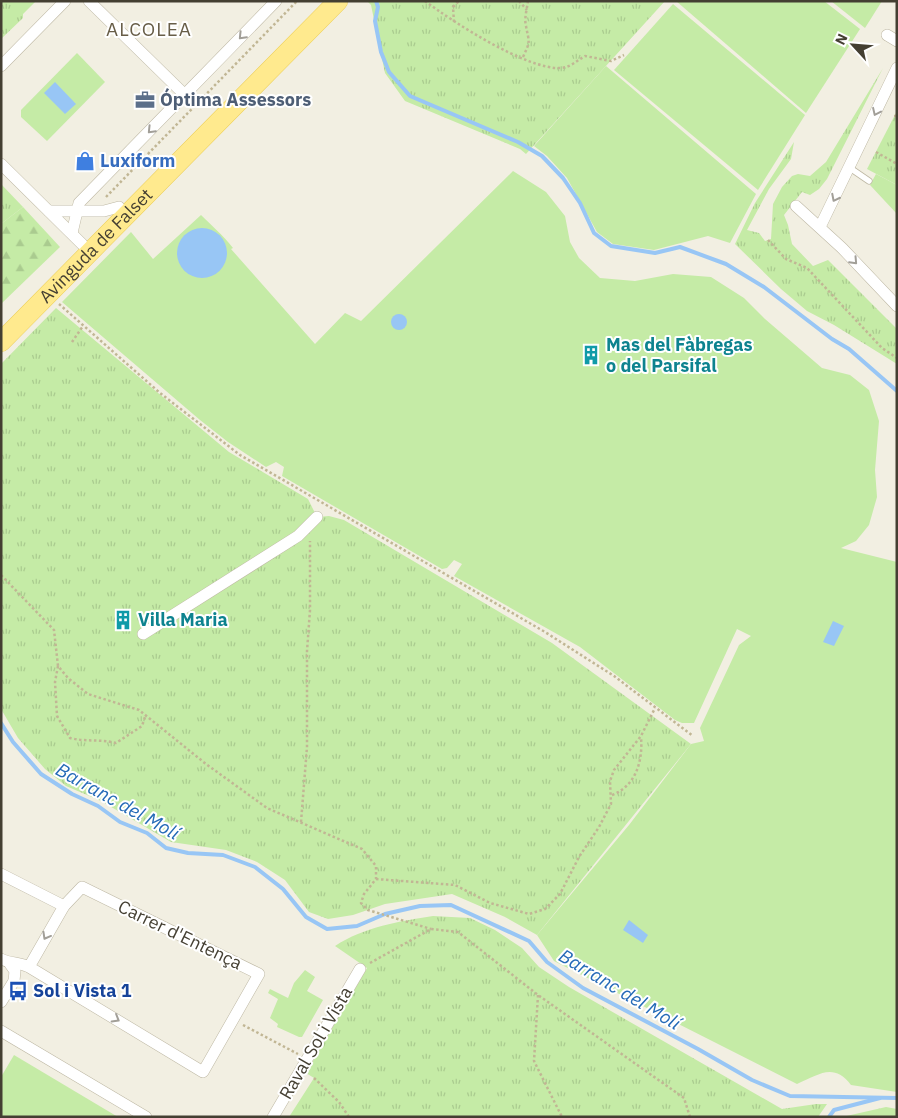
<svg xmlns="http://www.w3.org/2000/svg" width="898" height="1118" font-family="'IBM Plex Sans',sans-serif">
	<defs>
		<pattern id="grass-tufts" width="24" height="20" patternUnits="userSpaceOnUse" patternTransform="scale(1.25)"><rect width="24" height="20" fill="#c5eba6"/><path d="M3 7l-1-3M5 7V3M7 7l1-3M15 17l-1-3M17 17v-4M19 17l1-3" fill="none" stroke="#aacb8f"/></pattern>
		<pattern id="forest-firs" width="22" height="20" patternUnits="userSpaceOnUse" patternTransform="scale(1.25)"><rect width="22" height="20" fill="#c5eba6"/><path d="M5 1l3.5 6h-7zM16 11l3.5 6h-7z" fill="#aacb8f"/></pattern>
	</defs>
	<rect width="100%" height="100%" fill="#f2efe2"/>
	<!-- grass -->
	<g fill="url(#grass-tufts)">
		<polygon points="1,1 36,1 23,14 23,18 1,39"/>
		<polygon points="367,1 665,1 526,154 520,149 405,101 385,73 371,5"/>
		<polygon points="883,68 827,179 819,189 810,195 802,192 784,215 788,225 792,244 813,266 828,260 897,329 897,364 834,325 807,311 781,289 735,244 755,203 794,142 791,159 769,189 747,230 759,233 765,241 771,239 773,204 782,187 792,176 798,174 810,176 826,162"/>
		<polygon points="897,111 897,185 867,169"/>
		<polygon points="1,184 23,207 1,224"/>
		<polygon points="56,308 229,452 308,499 317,517 329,516 344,520 552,643 691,744 537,935 505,917 452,894 385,904 353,915 328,919 309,912 285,880 257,862 226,850 171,842 101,801 66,786 45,769 18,738 1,709 1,364"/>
		<path d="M 433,916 L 470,918 L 495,930 L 522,948 L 539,967 L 569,987 L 782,1109 L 816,1104 L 827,1104 L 818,1117 L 289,1117 L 314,1078 L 306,1073 L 367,968 L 335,946 C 364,927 400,921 433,916 Z"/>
		<polygon points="886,1107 897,1109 897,1117 842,1117"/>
	</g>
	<!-- forest -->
	<polygon fill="url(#forest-firs)" points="23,207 60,247 1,304 1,224"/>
	<!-- garden -->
	<g fill="#c5eba6">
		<polygon points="676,1 824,1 860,29 806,113"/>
		<polygon points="831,1 882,1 865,28"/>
		<polygon points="673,4 805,115 758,190 614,70"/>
		<polygon points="77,53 105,82 47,141 21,117 21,110"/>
		<polygon points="606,66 756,194 730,243 708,236 654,250 613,244 597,232 567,178 547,156 534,146"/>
		<path d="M 513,171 L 546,192 L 565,216 L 570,242 L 579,258 L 600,278 L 635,281 L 673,274 L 711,277 L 744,298 L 765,319 L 822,368 L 850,375 L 869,390 L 879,421 L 875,470 L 877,497 L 869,525 L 856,541 L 841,548 L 897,562 L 897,1092 L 851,1085 C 833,1062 819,1075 797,1084 L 554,961 L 537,935 L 629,825 L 691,744 L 704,741 L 700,728 L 739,645 L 751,636 L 737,629 L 694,723 L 682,723 L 675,720 L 580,647 L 454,576 L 462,564 L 454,560 L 447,568 L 442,569 L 282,476 L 284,467 L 276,462 L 266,467 L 228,442 L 200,420 L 62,302 L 131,232 L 153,259 L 201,215 C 211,225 223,235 233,248 L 231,249 L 315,344 L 345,313 L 361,321 Z"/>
		<polygon points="876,174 897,185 897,214 870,185"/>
		<polygon points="305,970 315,977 307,991 323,1000 302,1037 299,1037 277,1027 278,1024 270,1018 278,999 268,993 270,989 288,998 294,983"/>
		<polygon points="14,1055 118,1117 1,1117 1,1077"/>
	</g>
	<!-- water -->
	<g fill="#98c6f5">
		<polygon points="55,82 76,104 65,114 44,93"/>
		<circle cx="202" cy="253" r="25"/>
		<circle cx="399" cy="322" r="8"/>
		<polygon points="833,621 844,626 834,646 823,642"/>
		<polygon points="629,920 648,935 643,943 623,930"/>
	</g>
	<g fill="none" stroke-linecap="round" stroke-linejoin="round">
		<!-- stream -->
		<g stroke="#98c6f5" stroke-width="4">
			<polyline points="376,1 378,7 375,21 381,52 389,72 410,96 518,142 542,156 563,178 580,203 594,233 611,246 655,253 680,247 726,264 764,287 832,339 849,349 897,391"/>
			<polyline points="1,723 13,742 41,774 72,794 98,806 120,822 147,833 166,848 188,853 223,855 255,867 283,889 306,917 327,929 357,926 385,914 420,906 451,905 529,941 547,962 583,988 698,1049 752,1080 790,1096 897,1098"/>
			<polyline points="829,1117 834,1110 880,1098"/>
		</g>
		<defs>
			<polyline id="service" points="850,168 869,181"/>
			<g id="minor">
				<polyline points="89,1 185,95"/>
				<polyline points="887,35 897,41"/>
				<polyline points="1,66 65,1"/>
				<polyline points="1,164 82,244"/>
				<polyline points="796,206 842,248 897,306"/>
				<polyline points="49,211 104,211 119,207"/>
				<polyline points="820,227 897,68"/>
				<polyline points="72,233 79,203 276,1"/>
				<polyline points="143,634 298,536 317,517"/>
				<polyline points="1,874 64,906"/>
				<path d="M 1,959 C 11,964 19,962 29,967 L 203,1072 L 259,974 L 82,887 L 64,906 L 29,967"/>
				<polyline points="1,1002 14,981 15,971 10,964"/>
				<polyline points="1,1031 146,1117"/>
				<polyline points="273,1117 360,969"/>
			</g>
			<g id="primary">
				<path id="s1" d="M 1,342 L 338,1"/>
			</g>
		</defs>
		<!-- service casing -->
		<use href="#service" stroke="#beb8a4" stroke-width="7"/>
		<!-- minor casing -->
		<use href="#minor" stroke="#beb8a4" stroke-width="12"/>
		<!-- primary casing -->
		<use href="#primary" stroke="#ecce56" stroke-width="20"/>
		<!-- path -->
		<g stroke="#c1b694" stroke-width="2.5" stroke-dasharray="2.5 2.5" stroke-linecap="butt">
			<path d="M 425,1 C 453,22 527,70 561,68 C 571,67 576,61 585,56 L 611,61 L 624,55"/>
			<polyline points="519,1 527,10"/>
			<polyline points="454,22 453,7 459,1"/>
			<path d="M 523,57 C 531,40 529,43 526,26 C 524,19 527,9 528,1"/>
			<polyline points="894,116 897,116"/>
			<polyline points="876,152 897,164"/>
			<polyline points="106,197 297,1"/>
			<polyline points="768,240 786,259 807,268 882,348 897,358"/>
			<polyline points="59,304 160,393 240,455 545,632 614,676 693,736"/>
			<polyline points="72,342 83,326"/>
			<polyline points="1,575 54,630 58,666 68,678 88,694 139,710 206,764 267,808 362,849 376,866 376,879 364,894 361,903 368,910 431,929"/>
			<path d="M 58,666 L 55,682 L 57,716 L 70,738 C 86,742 100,739 116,743 L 142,726 L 145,717"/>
			<path d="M 612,795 C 636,786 643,761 641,737"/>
			<polyline points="301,822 307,747 307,651 310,610 310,541"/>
			<polyline points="376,879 455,885 490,903 529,914 545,909 560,894 579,857 599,827 611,804 610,781 614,770 641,736 655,708"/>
			<polyline points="370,963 431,929 458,932 538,995 684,1098 690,1117"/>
			<polyline points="538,995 534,1061 562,1117"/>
			<polyline points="243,1025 298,1054"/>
			<polyline points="314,1078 339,1102 349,1117"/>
		</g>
		<!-- service -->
		<use href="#service" stroke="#fff" stroke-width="5.5"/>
		<!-- minor -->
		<use href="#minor" stroke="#fff" stroke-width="11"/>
		<!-- primary -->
		<use href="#primary" stroke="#ffea8e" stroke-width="19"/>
	</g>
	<!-- one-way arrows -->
	<defs><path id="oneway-chevron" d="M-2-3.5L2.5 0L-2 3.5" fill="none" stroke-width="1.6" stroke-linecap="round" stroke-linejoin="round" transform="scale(1.25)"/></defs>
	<g stroke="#a29f98">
		<use href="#oneway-chevron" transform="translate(242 36) rotate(134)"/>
		<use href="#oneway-chevron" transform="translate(876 112) rotate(115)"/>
		<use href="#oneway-chevron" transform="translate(151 130) rotate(134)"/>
		<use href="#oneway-chevron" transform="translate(835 198) rotate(117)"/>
		<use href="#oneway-chevron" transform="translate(854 261) rotate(47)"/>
		<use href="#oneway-chevron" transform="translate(46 936) rotate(119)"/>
		<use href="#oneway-chevron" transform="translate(116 1019) rotate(31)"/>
	</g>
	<!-- icons -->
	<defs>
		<symbol id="office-bare" viewBox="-9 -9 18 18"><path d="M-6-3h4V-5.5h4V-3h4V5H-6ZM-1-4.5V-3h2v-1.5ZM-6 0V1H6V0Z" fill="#5c6f8a" stroke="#fff" stroke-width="2.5" paint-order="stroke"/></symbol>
		<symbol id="shop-bare" viewBox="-9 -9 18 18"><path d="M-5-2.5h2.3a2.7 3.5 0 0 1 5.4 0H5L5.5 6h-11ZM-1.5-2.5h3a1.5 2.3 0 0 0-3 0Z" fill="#3f7fe0" stroke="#fff" stroke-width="2.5" paint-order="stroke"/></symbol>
		<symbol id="building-bare" viewBox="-9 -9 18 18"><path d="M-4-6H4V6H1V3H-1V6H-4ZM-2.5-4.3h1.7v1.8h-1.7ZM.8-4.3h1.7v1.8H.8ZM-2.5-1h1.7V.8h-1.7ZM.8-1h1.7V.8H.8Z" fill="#0f9aa8" stroke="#fff" stroke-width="2.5" paint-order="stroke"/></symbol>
		<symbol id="bus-bare" viewBox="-9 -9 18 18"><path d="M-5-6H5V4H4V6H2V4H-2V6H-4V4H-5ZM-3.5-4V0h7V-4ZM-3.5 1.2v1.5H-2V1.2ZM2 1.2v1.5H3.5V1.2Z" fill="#1a4fb4" stroke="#fff" stroke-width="2.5" paint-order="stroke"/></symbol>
	</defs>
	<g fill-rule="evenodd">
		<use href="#office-bare" x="131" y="86" width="28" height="28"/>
		<use href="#shop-bare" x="71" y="147" width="28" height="28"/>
		<use href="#building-bare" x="577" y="341" width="28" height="28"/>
		<use href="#building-bare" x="109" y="606" width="28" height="28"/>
		<use href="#bus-bare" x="4" y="977" width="28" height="28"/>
	</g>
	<g text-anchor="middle" stroke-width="4" stroke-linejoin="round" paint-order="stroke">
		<!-- service labels -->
		<g font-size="18" font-weight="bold" fill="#4e5e75" stroke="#fff" text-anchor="start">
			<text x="160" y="106">Óptima Assessors</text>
		</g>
		<!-- shop labels -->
		<g font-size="18" font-weight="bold" fill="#366cbe" stroke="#fff" text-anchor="start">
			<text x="100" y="167">Luxiform</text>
		</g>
		<!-- street labels -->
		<g font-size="18" fill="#443f32" stroke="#fff">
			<text dy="6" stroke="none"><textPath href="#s1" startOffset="135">Avinguda de Falset</textPath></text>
			<text transform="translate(180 935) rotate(26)" y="6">Carrer d'Entença</text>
			<text transform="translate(316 1043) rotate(-60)" y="6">Raval Sol i Vista</text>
		</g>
		<!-- culture labels -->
		<g font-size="18" font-weight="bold" fill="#0d838f" stroke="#fff" text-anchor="start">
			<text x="606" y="351">Mas del Fàbregas<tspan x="606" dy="21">o del Parsifal</tspan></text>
			<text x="138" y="626">Villa Maria</text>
		</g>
		<!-- transit labels -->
		<g font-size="18" font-weight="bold" fill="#164399" stroke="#fff" text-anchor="start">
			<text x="33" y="997">Sol i Vista 1</text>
		</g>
		<!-- neighbourhood labels -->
		<g font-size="19" letter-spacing="1" fill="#685e48" stroke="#fff">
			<text x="149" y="36">ALCOLEA</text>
		</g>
		<!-- water labels -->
		<g font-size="19" font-style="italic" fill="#246ab7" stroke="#fff">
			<text transform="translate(118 801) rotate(29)" y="7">Barranc del Molí</text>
			<text transform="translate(620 989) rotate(31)" y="7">Barranc del Molí</text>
		</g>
	</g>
	<!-- border -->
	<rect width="898" height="1118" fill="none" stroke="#443f32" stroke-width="5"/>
	<!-- north arrow -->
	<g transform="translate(853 45) rotate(296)" stroke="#ffffff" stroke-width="4" paint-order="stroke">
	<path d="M0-4L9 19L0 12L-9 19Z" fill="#443f32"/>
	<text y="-8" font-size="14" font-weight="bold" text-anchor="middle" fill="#443f32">N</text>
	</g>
</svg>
